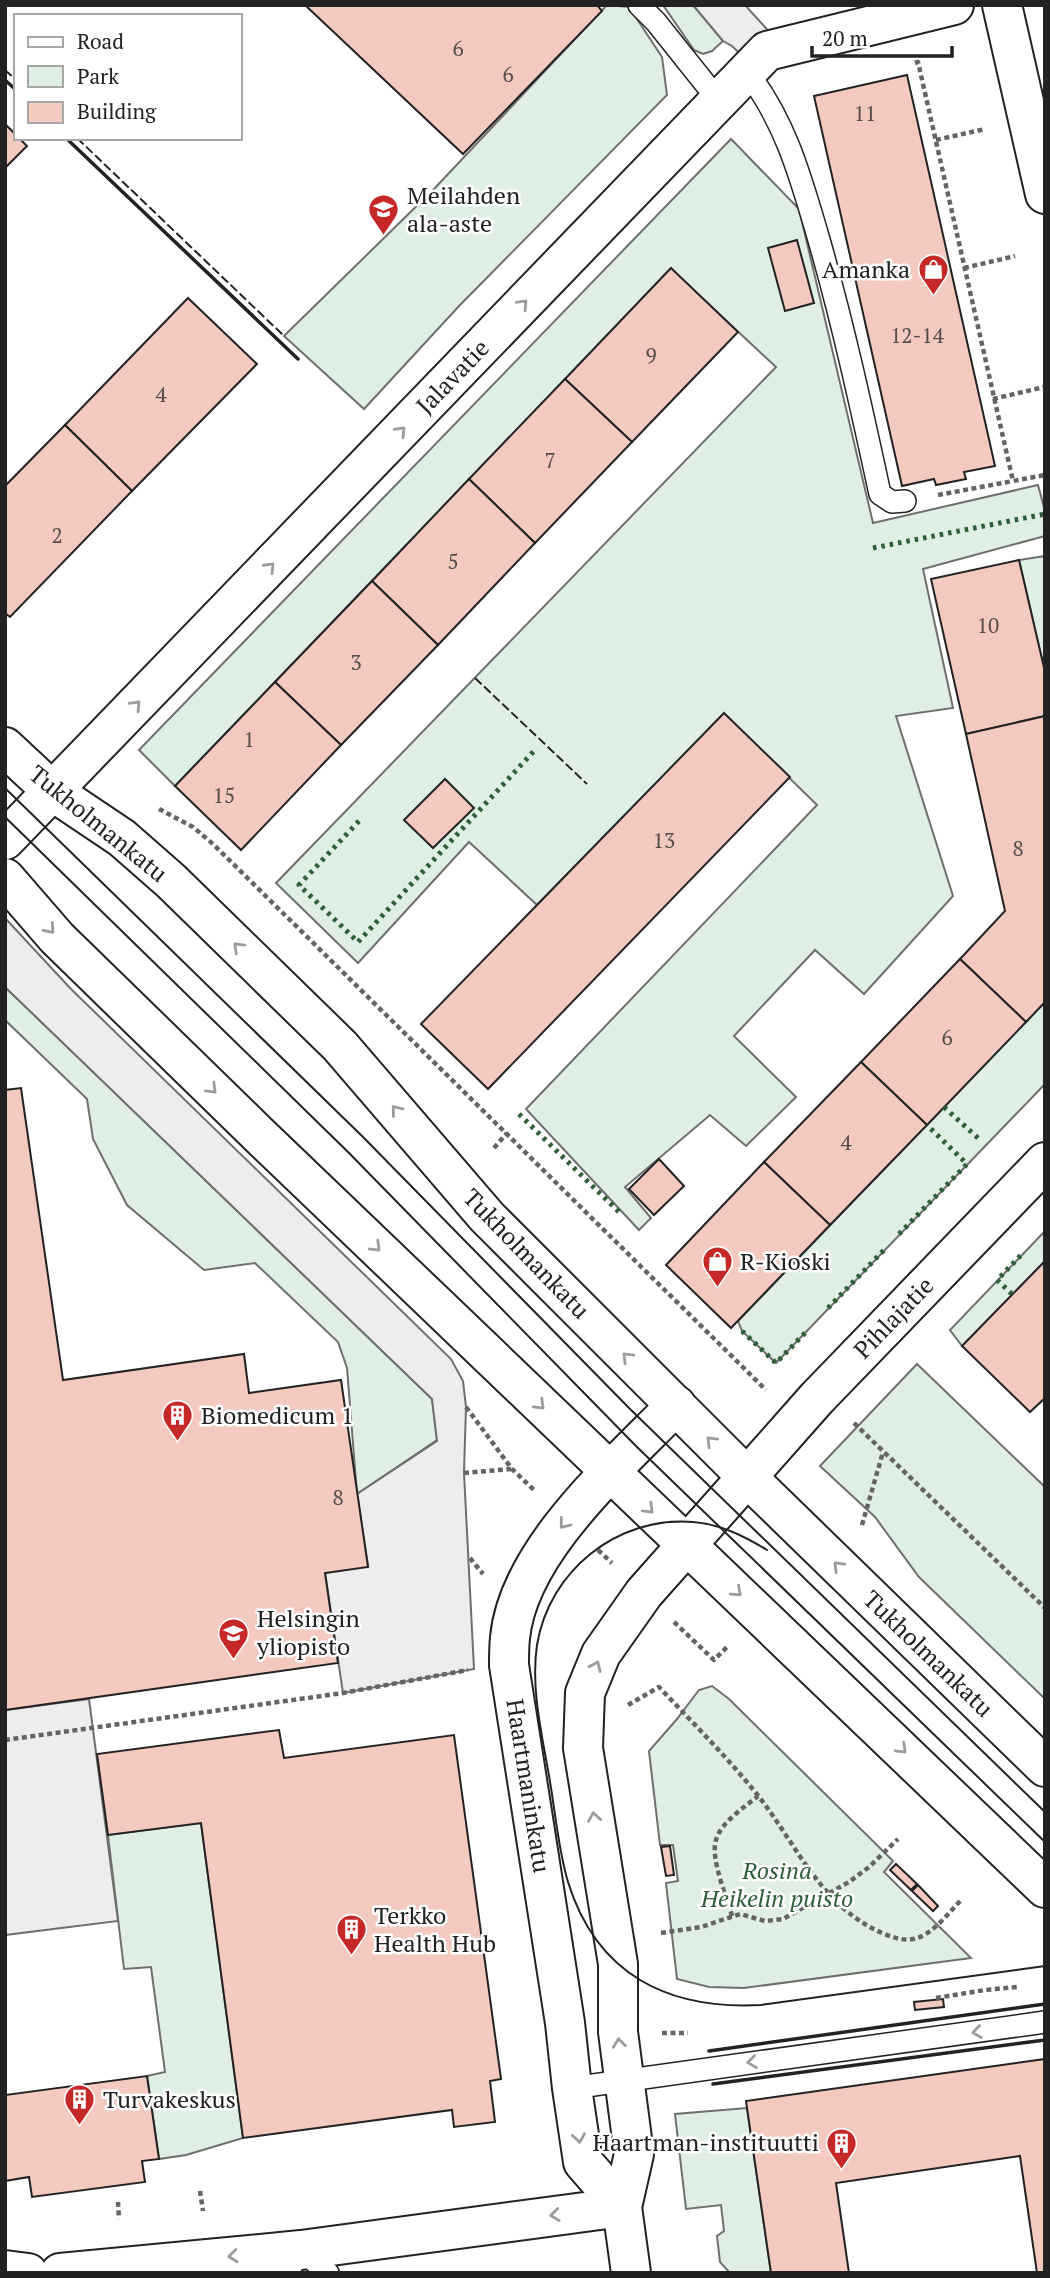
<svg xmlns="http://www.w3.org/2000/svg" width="1050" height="2278" font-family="'PT Serif',serif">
	<rect width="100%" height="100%" fill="#fff"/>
	<!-- green -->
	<g fill="#e0efe3" stroke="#6f6f6f" stroke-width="2">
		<polygon points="607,5 629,7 662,57 667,95 460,305 364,409 284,336 434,189"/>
		<polygon points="663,5 693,5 723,41 712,51 703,54 694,50"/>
		<polygon points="731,139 799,209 873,523 1038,485 1045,511 1045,536 923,569 953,708 896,716 953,896 864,994 815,950 734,1036 796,1097 746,1146 710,1115 625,1187 651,1218 639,1230 526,1109 817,805 724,714 537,905 469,842 358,963 276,883 776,367 671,269 175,786 139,750"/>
		<polygon points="1045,556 1045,672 1019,560"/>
		<polygon points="5,987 432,1399 437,1440 357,1494 347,1368 338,1342 255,1263 204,1270 127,1205 93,1139 87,1099 5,1020"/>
		<polygon points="1045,1002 1045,1084 776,1363 742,1331 738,1321"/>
		<polygon points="1045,1231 1045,1261 962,1346 950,1330"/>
		<polygon points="917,1364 1045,1487 1045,1699 919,1577 875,1517 820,1466"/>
		<polygon points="712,1686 729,1699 889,1857 893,1861 884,1872 971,1958 744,1988 709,1987 677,1979 666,1883 678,1881 673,1845 660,1845 649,1751 677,1719 699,1690"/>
		<polygon points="201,1823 243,2138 186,2155 159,2159 147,2076 165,2072 151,1967 124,1969 108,1835"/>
		<polygon points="747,2108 771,2273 730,2273 720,2262 717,2236 724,2231 721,2205 686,2209 675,2114"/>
	</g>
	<!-- parking -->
	<g fill="#ededed" stroke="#6f6f6f" stroke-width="2">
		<polygon points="693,5 745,5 783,47 753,66 732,46 723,41"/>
		<polygon points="5,918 70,988 451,1359 463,1381 466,1407 464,1473 474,1669 343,1693 325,1573 368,1566 357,1494 437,1441 432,1399 5,987"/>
		<polygon points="89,1699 118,1921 5,1935 5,1710"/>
	</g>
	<!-- building -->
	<g fill="#f3c9c0" stroke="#222" stroke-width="2">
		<polygon points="305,5 597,5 602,11 463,154"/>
		<polygon points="907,75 995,466 964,472 966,479 936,485 934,479 902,486 814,96"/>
		<polygon points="5,124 16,135 16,138 19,138 27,146 5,168"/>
		<polygon points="797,240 814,303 785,311 768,248"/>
		<polygon points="671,268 738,332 632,442 565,379"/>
		<polygon points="188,298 257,364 132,491 65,425"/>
		<polygon points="565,379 632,442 535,543 469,479"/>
		<polygon points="65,425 132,491 10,617 5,613 5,486"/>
		<polygon points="469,479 535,543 438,645 372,581"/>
		<polygon points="1019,560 1045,672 1045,716 966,734 931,579"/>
		<polygon points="372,581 438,645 341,745 275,682"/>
		<polygon points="275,682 341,745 241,850 175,786"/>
		<polygon points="724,713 790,777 488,1089 421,1024"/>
		<polygon points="1045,716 1045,1002 1026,1022 960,959 1005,911 966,734"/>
		<polygon points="445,779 474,808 433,848 404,820"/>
		<polygon points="960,959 1026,1022 927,1125 861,1062"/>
		<polygon points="861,1062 927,1125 830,1225 764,1162"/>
		<polygon points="21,1088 63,1380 244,1354 249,1393 341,1380 368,1567 325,1573 338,1663 5,1710 5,1090"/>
		<polygon points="659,1159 684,1186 654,1215 629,1189"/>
		<polygon points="764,1162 830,1225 731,1328 666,1265"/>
		<polygon points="1045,1261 1045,1398 1030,1412 962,1346"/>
		<polygon points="279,1730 284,1758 454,1735 501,2079 490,2081 495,2122 454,2127 452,2110 243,2138 201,1823 108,1835 97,1754"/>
		<polygon points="670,1846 674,1875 666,1876 661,1847"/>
		<polygon points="896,1864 917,1884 911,1890 890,1870"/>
		<polygon points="918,1885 938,1906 933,1911 912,1891"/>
		<polygon points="943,1999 944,2007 915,2010 914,2002"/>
		<polygon points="1045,2059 1045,2273 1037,2273 1020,2156 836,2183 849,2273 771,2273 746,2101"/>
		<polygon points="147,2076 159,2159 142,2161 145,2182 32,2197 29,2177 5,2181 5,2095"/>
	</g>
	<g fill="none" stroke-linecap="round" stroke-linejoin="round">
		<defs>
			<g id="service">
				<polyline points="639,5 656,22 719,101"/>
				<path d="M 747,72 C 785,121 800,175 817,233 C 842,319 861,406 880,494 L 892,502 L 905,501"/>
				<polyline points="572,2088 1045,2022"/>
				<polyline points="287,2273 301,2250 328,2273"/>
			</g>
			<g id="minor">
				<polyline points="1002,5 1045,194"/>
				<polyline points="5,840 767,51 954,5"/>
				<polyline points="747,1477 817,1398 1045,1162"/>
				<polyline points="5,2270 28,2273"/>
				<polyline points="60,2273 301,2250 622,2207"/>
			</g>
			<g id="secondary">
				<path d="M 622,2207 L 583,2162 L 572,2088 L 565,2023 L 509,1665 C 509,1656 509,1647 510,1638 C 518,1551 617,1466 676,1405"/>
				<polyline points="631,2273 622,2207 634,2154 618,2032 618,1964 583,1748 585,1693 601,1654 644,1593 747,1477"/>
			</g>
			<g id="primary">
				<polyline points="5,747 52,791 122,838 171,881 340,1046 487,1217 747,1477 1045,1767"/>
				<polyline points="5,878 57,938 258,1134 1045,1888"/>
			</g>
		</defs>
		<!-- service casing -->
		<use href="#service" stroke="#222" stroke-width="24"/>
		<!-- minor casing -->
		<use href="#minor" stroke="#222" stroke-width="42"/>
		<!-- secondary casing -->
		<use href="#secondary" stroke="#222" stroke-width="42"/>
		<!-- primary casing -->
		<use href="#primary" stroke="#222" stroke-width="42"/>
		<!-- path -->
		<g stroke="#646464" stroke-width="4.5" stroke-dasharray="5 3.5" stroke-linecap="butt">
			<polyline points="915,63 918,62 1013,481 1045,475"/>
			<polyline points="936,140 985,129"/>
			<polyline points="964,268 1015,256"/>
			<polyline points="993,399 1044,387"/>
			<polyline points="938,495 1013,481"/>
			<polyline points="159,809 193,827 213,844 766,1390"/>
			<polyline points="494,1148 507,1133"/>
			<polyline points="466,1407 512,1469 535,1491"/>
			<polyline points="854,1423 1045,1608"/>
			<polyline points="464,1473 511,1469"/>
			<polyline points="862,1525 883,1452"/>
			<polyline points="598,1550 612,1563"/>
			<polyline points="470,1558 483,1574"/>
			<polyline points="674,1622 714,1660 729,1645"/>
			<path d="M 628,1705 L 659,1687 C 692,1722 726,1756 756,1793 C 797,1844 819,1905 882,1933 C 892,1937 902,1941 913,1939 C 932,1936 949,1912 962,1899"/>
			<polyline points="5,1740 343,1693 468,1670"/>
			<path d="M 732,1916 C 727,1898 710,1858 716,1840 C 721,1822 745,1807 758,1796"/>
			<polyline points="661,1933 701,1927 740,1914 765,1921 783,1919 849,1882 869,1867 898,1839"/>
			<polyline points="936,1998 985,1990 1017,1987"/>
			<polyline points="662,2033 688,2033"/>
			<polyline points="200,2191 203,2211"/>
			<polyline points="118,2202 119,2219"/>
		</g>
		<!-- service -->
		<use href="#service" stroke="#fff" stroke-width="21"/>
		<!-- minor -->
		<use href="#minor" stroke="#fff" stroke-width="38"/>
		<!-- secondary -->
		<use href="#secondary" stroke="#fff" stroke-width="38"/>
		<!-- primary -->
		<use href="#primary" stroke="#fff" stroke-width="38"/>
		<!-- tram -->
		<g stroke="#222" stroke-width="2">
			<polyline points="5,788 363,1137 631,1410 1045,1812"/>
			<polyline points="5,817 348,1152 636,1446 1045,1842"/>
			<path d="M 767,1550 C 744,1536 720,1524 693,1522 C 617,1516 549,1571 537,1645 C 530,1692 544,1742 551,1788 C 556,1819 559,1852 568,1882 C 597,1975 668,2010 761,2005 L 1045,1966"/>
		</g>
		<!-- hedge -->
		<g stroke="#2f5e38" stroke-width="5" stroke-dasharray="3.5 5" stroke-linecap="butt">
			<polyline points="873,548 1045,514"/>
			<polyline points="359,821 299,885 358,942 534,751"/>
			<polyline points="944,1107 978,1138"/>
			<polyline points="519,1114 622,1215"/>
			<polyline points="899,1234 967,1164 927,1125"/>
			<polyline points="1012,1294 997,1280 1023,1253"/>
			<polyline points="828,1308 886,1248"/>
			<polyline points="742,1331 776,1363 805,1333"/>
		</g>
		<!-- fence -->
		<g stroke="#222" stroke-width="2" stroke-dasharray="9 3.5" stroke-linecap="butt">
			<polyline points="5,70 16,80"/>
			<polyline points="77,138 284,336"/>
			<polyline points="475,678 587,784"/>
		</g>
		<!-- wall -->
		<g stroke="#222" stroke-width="3.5">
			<polyline points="5,80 16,90"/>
			<polyline points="66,138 298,359"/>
			<polyline points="709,2051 1045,2004"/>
			<polyline points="713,2084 1045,2040"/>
		</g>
	</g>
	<!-- one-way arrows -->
	<defs><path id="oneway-chevron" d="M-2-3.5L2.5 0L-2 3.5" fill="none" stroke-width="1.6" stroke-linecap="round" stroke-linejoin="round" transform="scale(1.75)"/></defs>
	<g stroke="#9c9c9c">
		<use href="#oneway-chevron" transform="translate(523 304) rotate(-46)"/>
		<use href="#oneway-chevron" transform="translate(401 431) rotate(-46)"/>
		<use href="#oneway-chevron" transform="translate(270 567) rotate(-46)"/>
		<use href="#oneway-chevron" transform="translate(136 705) rotate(-46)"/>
		<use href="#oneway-chevron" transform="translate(50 929) rotate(49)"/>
		<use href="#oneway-chevron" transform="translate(238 947) rotate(-136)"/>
		<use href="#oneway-chevron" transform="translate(212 1089) rotate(44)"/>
		<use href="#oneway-chevron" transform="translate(396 1110) rotate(-129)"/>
		<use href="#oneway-chevron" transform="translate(376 1247) rotate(44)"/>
		<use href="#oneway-chevron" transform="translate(627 1357) rotate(-135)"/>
		<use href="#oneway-chevron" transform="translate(540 1405) rotate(44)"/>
		<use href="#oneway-chevron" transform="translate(711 1441) rotate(-135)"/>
		<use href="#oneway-chevron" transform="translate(649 1509) rotate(45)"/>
		<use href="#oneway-chevron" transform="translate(564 1524) rotate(128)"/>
		<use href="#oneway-chevron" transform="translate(838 1566) rotate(-135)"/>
		<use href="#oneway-chevron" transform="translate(737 1592) rotate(42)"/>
		<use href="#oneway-chevron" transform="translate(596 1666) rotate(-66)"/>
		<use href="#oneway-chevron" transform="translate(902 1749) rotate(44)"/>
		<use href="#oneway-chevron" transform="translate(594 1817) rotate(-99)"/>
		<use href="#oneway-chevron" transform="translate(977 2032) rotate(172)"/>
		<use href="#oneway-chevron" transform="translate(619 2043) rotate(-97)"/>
		<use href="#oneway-chevron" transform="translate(752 2062) rotate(172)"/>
		<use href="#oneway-chevron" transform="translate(579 2138) rotate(81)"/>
		<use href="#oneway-chevron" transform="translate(555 2215) rotate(173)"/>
		<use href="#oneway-chevron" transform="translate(233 2256) rotate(174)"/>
	</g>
	<!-- icons -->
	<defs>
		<symbol id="school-pin" viewBox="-11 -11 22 30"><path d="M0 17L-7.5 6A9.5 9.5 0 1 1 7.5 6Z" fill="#c62828" stroke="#fff"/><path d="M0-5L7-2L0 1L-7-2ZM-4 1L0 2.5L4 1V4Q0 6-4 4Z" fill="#fff"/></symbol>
		<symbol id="shop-pin" viewBox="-11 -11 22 30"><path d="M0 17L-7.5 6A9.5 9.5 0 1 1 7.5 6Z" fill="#c62828" stroke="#fff"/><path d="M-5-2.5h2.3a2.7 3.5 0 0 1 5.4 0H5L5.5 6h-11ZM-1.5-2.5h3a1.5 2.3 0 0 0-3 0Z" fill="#fff"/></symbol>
		<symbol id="building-pin" viewBox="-11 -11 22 30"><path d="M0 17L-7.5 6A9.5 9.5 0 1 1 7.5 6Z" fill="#c62828" stroke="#fff"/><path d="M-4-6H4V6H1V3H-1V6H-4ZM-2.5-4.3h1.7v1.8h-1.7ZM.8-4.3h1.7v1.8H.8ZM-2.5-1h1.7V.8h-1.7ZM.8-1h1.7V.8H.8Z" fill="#fff"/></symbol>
		<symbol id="university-pin" viewBox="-11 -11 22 30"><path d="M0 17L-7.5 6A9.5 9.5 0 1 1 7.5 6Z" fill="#c62828" stroke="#fff"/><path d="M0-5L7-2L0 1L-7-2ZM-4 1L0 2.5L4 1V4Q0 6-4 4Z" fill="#fff"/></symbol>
	</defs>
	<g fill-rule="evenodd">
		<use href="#school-pin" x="366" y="192" width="35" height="47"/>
		<use href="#shop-pin" x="916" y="252" width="35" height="47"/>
		<use href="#shop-pin" x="700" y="1244" width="35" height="47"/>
		<use href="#building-pin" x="160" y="1398" width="35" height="47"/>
		<use href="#university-pin" x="216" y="1616" width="35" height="47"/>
		<use href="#building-pin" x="334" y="1912" width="35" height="47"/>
		<use href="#building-pin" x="62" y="2082" width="35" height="47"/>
		<use href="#building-pin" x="824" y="2126" width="35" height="47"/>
	</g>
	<g text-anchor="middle" stroke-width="5" stroke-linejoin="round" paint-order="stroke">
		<!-- number labels -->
		<g font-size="21" fill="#564c4a">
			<text x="458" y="56">6</text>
			<text x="508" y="82">6</text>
			<text x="865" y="121">11</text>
			<text x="917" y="343">12-14</text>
			<text x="651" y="363">9</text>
			<text x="161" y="402">4</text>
			<text x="550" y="468">7</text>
			<text x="57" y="543">2</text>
			<text x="453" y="569">5</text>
			<text x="988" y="633">10</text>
			<text x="356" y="670">3</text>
			<text x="249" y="747">1</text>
			<text x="224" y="803">15</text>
			<text x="664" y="848">13</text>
			<text x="1018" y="856">8</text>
			<text x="947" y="1045">6</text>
			<text x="846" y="1150">4</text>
			<text x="338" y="1505">8</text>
		</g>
		<!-- poi labels -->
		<g font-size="24" fill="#222" stroke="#fff" text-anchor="start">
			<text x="407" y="204">Meilahden<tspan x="407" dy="28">ala-aste</tspan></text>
			<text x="910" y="278" text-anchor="end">Amanka</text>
			<text x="740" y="1270">R-Kioski</text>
			<text x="201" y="1424">Biomedicum 1</text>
			<text x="257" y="1627">Helsingin<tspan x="257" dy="28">yliopisto</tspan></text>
			<text x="374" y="1924">Terkko<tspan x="374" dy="28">Health Hub</tspan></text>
			<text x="103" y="2108">Turvakeskus</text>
			<text x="819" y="2151" text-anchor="end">Haartman-instituutti</text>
		</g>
		<!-- street labels -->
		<g font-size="24" fill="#222" stroke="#fff">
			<text transform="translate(453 377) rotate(-46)" y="8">Jalavatie</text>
			<text transform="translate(98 824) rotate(39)" y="8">Tukholmankatu</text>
			<text transform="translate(526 1254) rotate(46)" y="8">Tukholmankatu</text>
			<text transform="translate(894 1318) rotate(-46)" y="8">Pihlajatie</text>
			<text transform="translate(928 1654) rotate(44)" y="8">Tukholmankatu</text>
			<text transform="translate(528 1786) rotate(81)" y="8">Haartmaninkatu</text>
		</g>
		<!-- park labels -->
		<g font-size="24" font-style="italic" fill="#2f5e38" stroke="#fff">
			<text x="777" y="1879">Rosina<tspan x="777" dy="28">Heikelin puisto</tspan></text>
		</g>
	</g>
	<!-- border -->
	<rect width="1050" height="2278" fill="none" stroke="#222222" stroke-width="14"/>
	<!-- legend -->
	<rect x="14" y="14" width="228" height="126" fill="#ffffff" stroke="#a7a7a7" stroke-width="2"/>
	<rect x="28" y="37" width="35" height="10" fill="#ffffff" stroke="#a7a7a7" stroke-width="2"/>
	<text x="77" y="49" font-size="21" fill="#222222">Road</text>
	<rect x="28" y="66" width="35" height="21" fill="#e0efe3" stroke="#a7a7a7" stroke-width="2"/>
	<text x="77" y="84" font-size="21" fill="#222222">Park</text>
	<rect x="28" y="102" width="35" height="21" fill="#f3c9c0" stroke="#a7a7a7" stroke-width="2"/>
	<text x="77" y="119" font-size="21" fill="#222222">Building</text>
	<!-- scale -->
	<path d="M812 46v10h140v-10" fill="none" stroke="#222222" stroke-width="3.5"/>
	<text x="822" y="46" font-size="21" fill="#222222" stroke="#ffffff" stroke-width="5" paint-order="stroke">20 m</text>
</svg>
